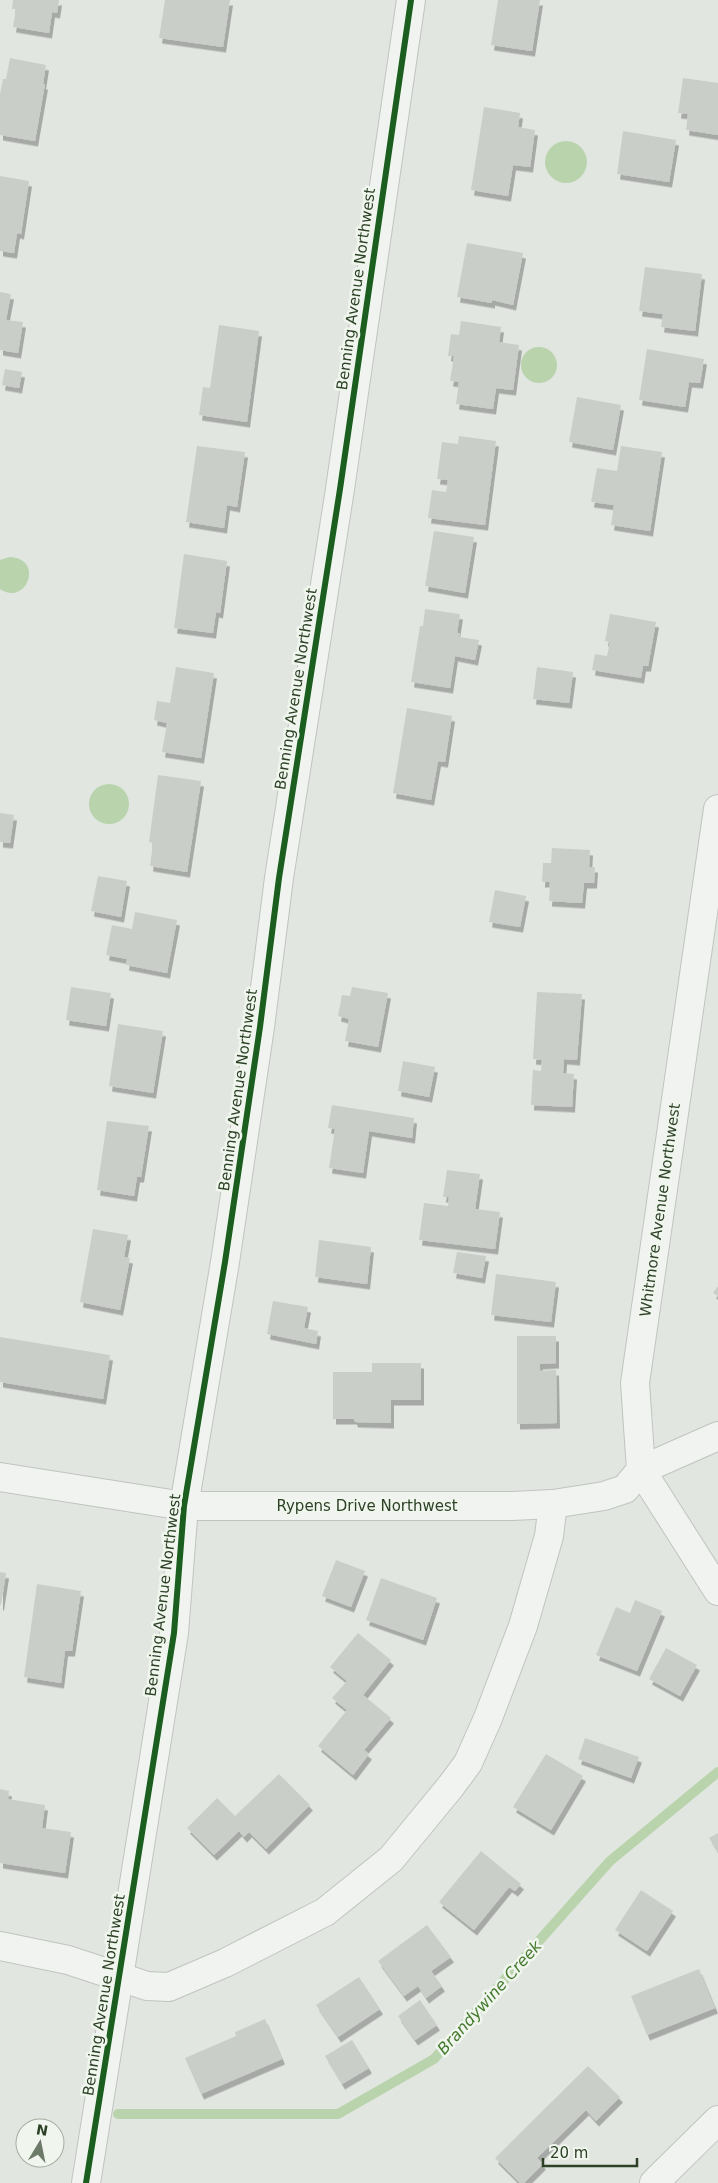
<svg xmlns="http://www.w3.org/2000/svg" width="718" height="2183" font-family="'DejaVu Sans',sans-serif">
	<defs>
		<filter id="shadow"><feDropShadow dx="3" dy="5.5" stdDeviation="0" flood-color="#0004"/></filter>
	</defs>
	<rect width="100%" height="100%" fill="#e2e6e1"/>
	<!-- water -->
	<g fill="#b9d4ac">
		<circle cx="566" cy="162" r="21"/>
		<circle cx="539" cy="365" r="18"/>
		<path d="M 10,557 C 45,559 26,607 0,589 L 0,560 Z"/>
		<circle cx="109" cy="804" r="20"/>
	</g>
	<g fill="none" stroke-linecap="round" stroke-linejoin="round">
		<!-- stream -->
		<polyline stroke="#b9d4ac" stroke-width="10" points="118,2114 338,2114 434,2059 610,1861 718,1772"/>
	</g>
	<!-- building -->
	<g fill="#cacec9" filter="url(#shadow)">
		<polygon points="13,0 59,0 57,13 52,12 49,33 13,27 16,9 12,9"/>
		<polygon points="165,0 230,0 223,47 159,38"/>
		<polygon points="498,0 540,0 532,51 491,45"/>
		<polygon points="10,58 46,65 43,84 45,84 35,141 0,135 0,94 3,79 6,79"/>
		<polygon points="683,78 718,83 718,135 686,130 688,114 678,113"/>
		<polygon points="484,107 520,113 518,127 535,130 530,167 513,165 508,196 471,190"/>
		<polygon points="623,131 676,140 669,182 617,174"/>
		<polygon points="0,176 29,181 21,234 17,233 14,253 0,251"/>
		<polygon points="467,243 523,253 513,305 492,300 492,303 457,297"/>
		<polygon points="645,267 702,274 695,331 661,327 663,314 639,311"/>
		<polygon points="0,292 11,294 6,320 23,322 18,353 0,350"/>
		<polygon points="461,321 501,327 499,342 519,345 513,390 496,388 493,409 456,404 459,382 450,381 454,356 448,356 451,334 459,335"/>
		<polygon points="219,325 259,331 247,422 199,415 203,387 210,388"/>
		<polygon points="647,349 704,359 700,383 689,382 685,407 639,400"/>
		<polygon points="5,369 22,372 19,388 2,385"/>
		<polygon points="577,397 621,405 613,450 569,442"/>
		<polygon points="459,436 496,441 485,525 428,518 432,490 446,492 448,480 437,479 442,442 458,444"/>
		<polygon points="197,446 245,452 237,507 227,505 224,528 186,522"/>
		<polygon points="621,446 662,452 650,531 611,525 614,505 591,502 597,468 617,471"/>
		<polygon points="434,531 474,537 465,593 425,586"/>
		<polygon points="184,554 227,561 220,613 216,612 213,633 174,628"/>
		<polygon points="425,609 460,614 457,633 460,633 459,637 479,640 475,660 455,656 450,688 411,682 420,626 423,626"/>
		<polygon points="610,614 656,622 648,666 643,666 641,678 592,670 595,654 607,656 610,642 605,641"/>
		<polygon points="176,667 214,673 201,758 162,752 167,723 154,720 157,701 170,703"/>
		<polygon points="537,667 573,672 569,703 533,699"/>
		<polygon points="407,708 452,716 445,762 438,761 431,800 393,793"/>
		<polygon points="158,775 201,781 187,872 150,866 153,843 149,842"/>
		<polygon points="0,813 14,815 10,843 0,842"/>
		<polygon points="552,848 590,850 589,867 595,867 594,883 584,883 582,903 549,901 550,882 542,882 543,863 551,863"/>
		<polygon points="98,876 127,881 121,917 91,911"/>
		<polygon points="495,890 526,896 520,927 489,922"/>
		<polygon points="135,912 177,920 167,973 126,965 127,959 106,955 112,925 132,929"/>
		<polygon points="71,987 111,993 106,1026 66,1020"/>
		<polygon points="352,987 388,993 378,1047 345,1041 349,1019 338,1016 342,995 350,996"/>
		<polygon points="537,992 582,994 577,1060 564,1059 563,1073 574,1074 572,1107 531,1105 533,1070 541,1071 542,1060 533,1059"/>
		<polygon points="118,1024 163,1031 153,1093 109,1086"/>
		<polygon points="403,1061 435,1067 429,1097 398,1091"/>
		<polygon points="332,1105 414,1118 412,1138 369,1131 363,1173 329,1168 335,1129 328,1128"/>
		<polygon points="107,1121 149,1126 141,1177 137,1177 134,1196 97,1190"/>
		<polygon points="447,1170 480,1174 475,1209 500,1212 495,1249 419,1240 424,1203 448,1206 449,1197 443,1197"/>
		<polygon points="93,1229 128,1235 124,1257 130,1258 120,1310 80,1302"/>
		<polygon points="319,1240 371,1247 367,1284 315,1277"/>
		<polygon points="457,1252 486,1256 482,1278 453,1273"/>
		<polygon points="496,1274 556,1282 551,1322 491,1315"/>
		<polygon points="718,1286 718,1296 713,1293"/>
		<polygon points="273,1301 308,1307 304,1328 318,1331 316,1344 267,1334"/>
		<polygon points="517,1336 556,1336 556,1363 540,1364 540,1371 556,1370 557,1423 517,1424"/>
		<polygon points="0,1337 110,1355 103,1399 0,1382"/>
		<polygon points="372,1363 421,1363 421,1400 391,1400 391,1423 355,1422 354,1419 333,1419 333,1372 372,1372"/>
		<polygon points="336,1560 365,1571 351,1607 322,1596"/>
		<polygon points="0,1572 6,1573 1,1605 0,1605"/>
		<polygon points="381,1578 437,1598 423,1640 366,1620"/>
		<polygon points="37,1584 81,1591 72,1651 65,1651 61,1683 24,1677"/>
		<polygon points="635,1600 662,1611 637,1671 596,1655 616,1607 630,1613"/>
		<polygon points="358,1633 391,1660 363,1695 391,1718 364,1750 369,1754 353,1775 318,1746 347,1710 332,1698 347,1681 330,1667"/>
		<polygon points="666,1648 697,1665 680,1696 649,1679"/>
		<polygon points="585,1738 639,1757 631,1778 578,1759"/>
		<polygon points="546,1754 583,1776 551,1830 513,1807"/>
		<polygon points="279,1774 310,1805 266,1849 249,1832 244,1837 239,1831 214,1855 187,1828 217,1798 235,1816"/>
		<polygon points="0,1789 9,1791 8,1799 45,1805 42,1828 71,1832 65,1873 0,1863"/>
		<polygon points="718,1833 718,1852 709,1838"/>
		<polygon points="481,1851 521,1884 515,1891 509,1887 474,1930 439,1902"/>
		<polygon points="641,1890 673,1911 647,1951 615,1930"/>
		<polygon points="427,1925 451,1957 431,1971 442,1986 426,1998 418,1986 404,1996 378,1961"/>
		<polygon points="699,1969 715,2008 647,2035 631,1996"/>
		<polygon points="359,1977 380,2009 338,2037 316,2005"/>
		<polygon points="420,2000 437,2025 415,2040 398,2016"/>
		<polygon points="265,2019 282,2059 201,2094 185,2058 236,2036 235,2032"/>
		<polygon points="352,2040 369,2068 342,2084 325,2056"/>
		<polygon points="588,2066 620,2097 596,2121 586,2110 537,2158 543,2164 524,2183 520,2183 495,2158"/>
	</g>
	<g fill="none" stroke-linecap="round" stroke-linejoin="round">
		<defs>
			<g id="minor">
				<polyline points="718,809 635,1383 641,1470 718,1591"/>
				<polyline points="0,1477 184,1506 512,1506 553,1504 604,1496 625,1489 641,1470 718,1436"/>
				<polyline points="0,1946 68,1960 147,1986 169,1987 225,1963 325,1912 391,1859 451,1786 468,1763 488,1718 523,1626 549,1536 553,1504"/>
				<polyline points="86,2183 174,1633 184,1506 225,1262 260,1027 279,878 340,489 411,0"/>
				<polyline points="654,2183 718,2120"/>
			</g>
		</defs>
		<!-- minor casing -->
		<use href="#minor" stroke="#c0c4bf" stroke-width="30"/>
		<!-- minor -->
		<use href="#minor" stroke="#f0f3f0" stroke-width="28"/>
		<defs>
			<polyline id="cycleway" points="86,2183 174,1633 184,1506 225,1262 260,1027 279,878 340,489 411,0"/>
		</defs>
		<!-- cycleway casing -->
		<use href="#cycleway" stroke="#f0f6ee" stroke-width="9"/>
		<!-- cycleway -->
		<use href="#cycleway" stroke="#1b5e20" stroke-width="6"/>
	</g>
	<g text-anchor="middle" stroke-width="5" stroke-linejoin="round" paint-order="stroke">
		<!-- street labels -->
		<g font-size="15" fill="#2c4126" stroke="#f0f6ee">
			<text transform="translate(356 289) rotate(-82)" y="5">Benning Avenue Northwest</text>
			<text transform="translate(296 689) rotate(-81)" y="5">Benning Avenue Northwest</text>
			<text transform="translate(238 1090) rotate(-82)" y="5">Benning Avenue Northwest</text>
			<text transform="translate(660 1210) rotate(-82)" y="5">Whitmore Avenue Northwest</text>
			<text x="367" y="1511">Rypens Drive Northwest</text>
			<text transform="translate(163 1595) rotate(-83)" y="5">Benning Avenue Northwest</text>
			<text transform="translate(104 1995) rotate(-81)" y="5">Benning Avenue Northwest</text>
		</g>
		<!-- water labels -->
		<g font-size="16" font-style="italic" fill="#43792c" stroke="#f0f6ee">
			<text transform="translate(489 1997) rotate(-48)" y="6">Brandywine Creek</text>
		</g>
	</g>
	<!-- north arrow -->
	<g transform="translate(40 2143) rotate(10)"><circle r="24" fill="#f0f6ee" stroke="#a2ae9e"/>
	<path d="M0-4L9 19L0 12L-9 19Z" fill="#6c7b67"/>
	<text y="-8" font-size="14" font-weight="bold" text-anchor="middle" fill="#2c4126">N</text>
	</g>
	<!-- scale -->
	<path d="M543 2158v8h94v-8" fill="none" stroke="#2c4126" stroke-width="2.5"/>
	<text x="550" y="2158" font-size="15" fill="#2c4126" stroke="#f0f6ee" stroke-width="4" paint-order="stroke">20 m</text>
</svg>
